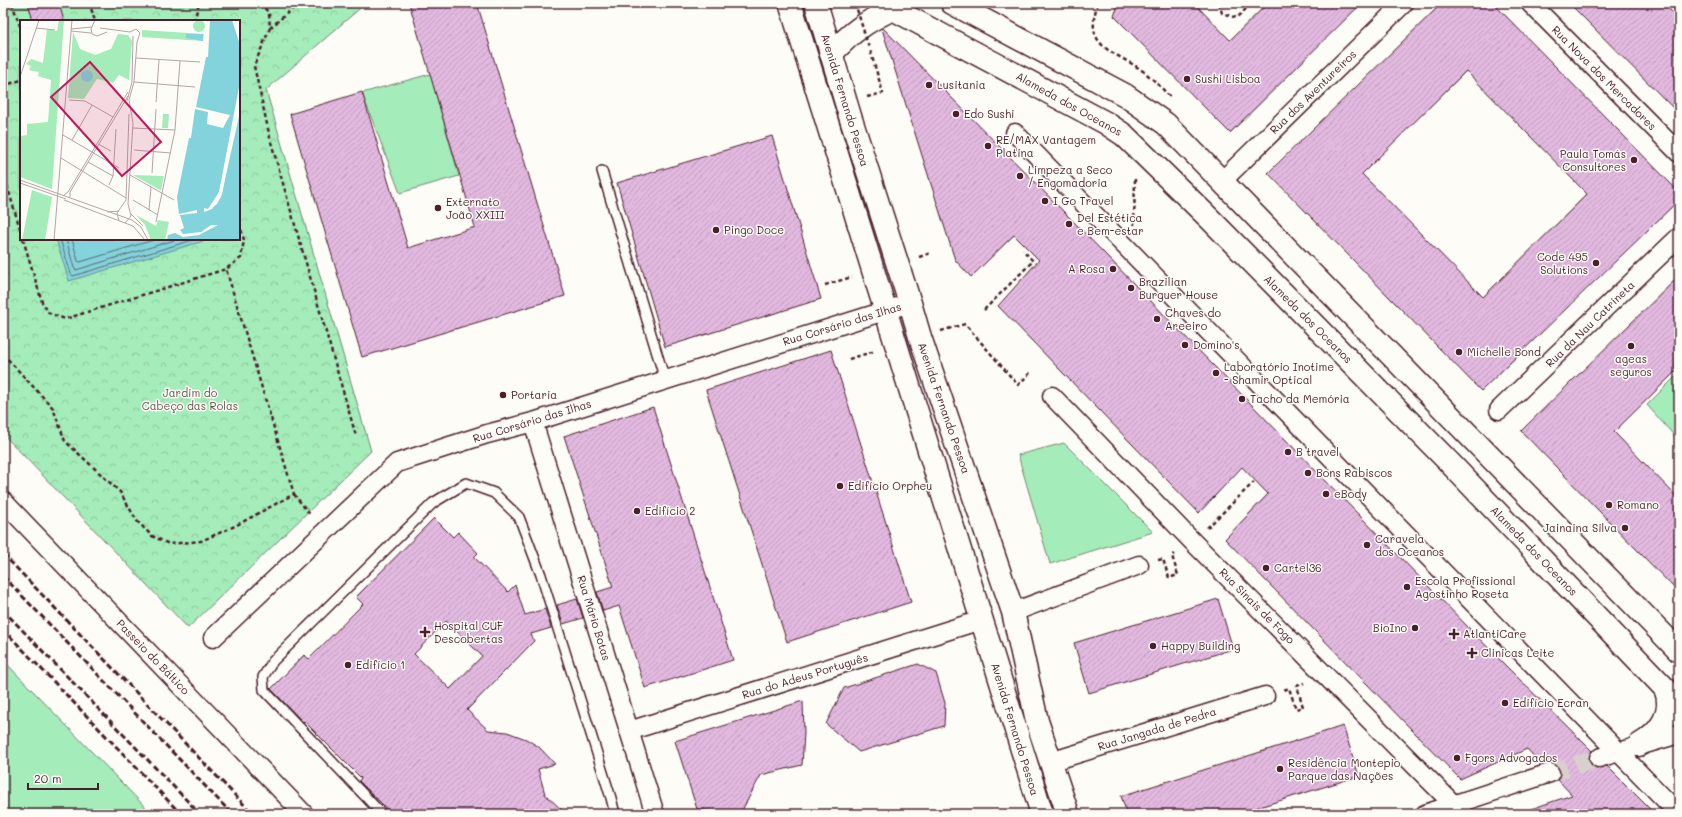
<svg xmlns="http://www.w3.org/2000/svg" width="1682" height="817" font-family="Mali,sans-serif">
	<defs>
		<pattern id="park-crowns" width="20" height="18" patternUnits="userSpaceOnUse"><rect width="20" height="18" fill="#a4ecb9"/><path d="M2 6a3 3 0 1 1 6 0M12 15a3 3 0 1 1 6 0" fill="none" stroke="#8fca9f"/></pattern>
		<pattern id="building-hatch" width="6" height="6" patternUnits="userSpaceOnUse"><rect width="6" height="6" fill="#e2b8df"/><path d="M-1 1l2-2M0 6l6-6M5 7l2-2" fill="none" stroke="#c39ec0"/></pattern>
	</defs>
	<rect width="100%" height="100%" fill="#fdfcf7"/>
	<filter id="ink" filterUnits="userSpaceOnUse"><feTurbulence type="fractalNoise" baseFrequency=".025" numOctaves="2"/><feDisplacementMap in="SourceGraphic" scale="8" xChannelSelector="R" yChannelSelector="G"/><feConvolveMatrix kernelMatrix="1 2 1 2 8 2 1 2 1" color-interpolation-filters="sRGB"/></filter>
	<g filter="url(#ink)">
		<!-- grass -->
		<g fill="#a4ecb9" stroke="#778672">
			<polygon points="430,74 459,176 400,193 362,93"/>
			<polygon points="1679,373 1679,441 1647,405"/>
			<polygon points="1064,443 1153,532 1050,564 1018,455"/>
			<polygon points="3,660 152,814 3,814"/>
		</g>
		<!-- park -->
		<path fill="url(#park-crowns)" stroke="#778672" fill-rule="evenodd" d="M 3,3 L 366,3 L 266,90 L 371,451 L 188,628 L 3,434 ZM 21,21 L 239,21 L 239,239 L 21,239 Z"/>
		<!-- water -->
		<polygon fill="#82d3db" stroke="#6c8b95" points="56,239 210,239 69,281"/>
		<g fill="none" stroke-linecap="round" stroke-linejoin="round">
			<!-- shore -->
			<g stroke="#606771" stroke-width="1">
				<polyline points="60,239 71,274 73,276 196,239"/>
				<polyline points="66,239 74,268 76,270 178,239"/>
				<polyline points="72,239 78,261 80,262 157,239"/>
			</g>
		</g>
		<!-- building -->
		<g fill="url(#building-hatch)" stroke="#4a1f2b" fill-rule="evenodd">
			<polygon points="28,3 59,3 64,21 33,21"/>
			<polygon points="409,3 477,3 565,296 362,357 290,114 362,92 408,248 475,227"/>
			<polygon points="1119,3 1194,3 1230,40 1268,3 1362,3 1230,133 1114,16"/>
			<path d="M 1442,3 L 1493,3 L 1679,192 L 1679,200 L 1481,391 L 1268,173 ZM 1466,71 L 1587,194 L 1483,297 L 1362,174 Z"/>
			<polygon points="1569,3 1663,3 1679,19 1679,114"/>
			<polygon points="883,28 1068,216 1505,665 1592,751 1589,756 1589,761 1592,765 1597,768 1607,766 1655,814 1525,814 1525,811 1572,795 1558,780 1560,775 1560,769 1557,765 1552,763 1542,765 1527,749 1460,779 1225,539 1268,494 1242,467 1199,513 998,306 1039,260 1014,235 971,277 955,260 882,29"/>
			<polygon points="772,136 821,299 665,347 617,183"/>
			<polygon points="1679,276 1679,368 1614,432 1679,499 1679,593 1521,431"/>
			<polygon points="831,350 911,602 787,642 706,390"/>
			<polygon points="653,407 733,660 645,688 619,606 603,611 597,592 613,587 564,436"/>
			<path d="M 434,518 L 453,537 L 458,532 L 478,553 L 474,557 L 508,592 L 515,585 L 525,615 L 545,609 L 551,628 L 531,634 L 534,641 L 467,710 L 488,730 L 507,732 L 526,739 L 539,747 L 555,764 L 538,769 L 545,794 L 566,814 L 392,814 L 359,781 L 361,778 L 304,721 L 303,722 L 271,689 L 304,655 L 309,659 L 363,604 L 356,597 ZM 446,621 L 482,656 L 450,689 L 414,654 Z"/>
			<polygon points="577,599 583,618 563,624 557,605"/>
			<polygon points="1218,599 1233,649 1089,693 1074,643"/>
			<polygon points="918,664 936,673 945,703 944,726 859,752 826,724 844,688"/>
			<polygon points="803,701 804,733 802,765 761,775 740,814 729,814 697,809 675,741"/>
			<polygon points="1343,726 1359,776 1237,814 1127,814 1121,796"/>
		</g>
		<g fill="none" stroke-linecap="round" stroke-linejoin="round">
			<!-- street-tunnel -->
			<polyline stroke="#d9d0ce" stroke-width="18" stroke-dasharray="18 9" stroke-linecap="butt" points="1550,773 1599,758"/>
			<defs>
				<g id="lane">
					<polyline points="602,171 665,380"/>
					<polyline points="382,814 264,690 263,677 273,661 433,503 466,483 494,493 519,517 541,575 611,798 615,814"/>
				</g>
				<g id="street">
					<polyline points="1530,3 1679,153"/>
					<polyline points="1015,133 1679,814"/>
					<polyline points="1222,181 1404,3"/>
					<polyline points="1052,396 1193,542 1463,814"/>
					<polyline points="1499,410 1679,237"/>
					<polyline points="533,422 655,814"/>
					<polyline points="3,501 304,814"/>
					<polyline points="1013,612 1139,565"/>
					<polyline points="213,638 397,463 487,434 533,422 910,303"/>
					<polyline points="629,731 981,620"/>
					<polyline points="1599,758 1679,734"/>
					<polyline points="1050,762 1265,696"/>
					<polyline points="1425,814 1550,773"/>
				</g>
				<g id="secondary">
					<polyline points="790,3 1042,814"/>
					<polyline points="816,3 850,116 910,303 920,337 1013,612 1037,721 1068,814"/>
					<polyline points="885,3 893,9 1106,123 1124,135 1210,219 1448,461 1679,703"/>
					<polyline points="952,3 1125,95 1166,124 1679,651"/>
					<path d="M 831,54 C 852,32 865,22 893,9"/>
					<path d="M 1639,745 C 1660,733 1675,713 1665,688"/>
				</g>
			</defs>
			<!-- lane casing -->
			<use href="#lane" stroke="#4a1f2b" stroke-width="12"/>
			<!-- street casing -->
			<use href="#street" stroke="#4a1f2b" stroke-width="21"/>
			<!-- secondary casing -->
			<use href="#secondary" stroke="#4a1f2b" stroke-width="25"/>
			<!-- path -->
			<g stroke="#4a1f2b" stroke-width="2.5" stroke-dasharray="4 3" stroke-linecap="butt">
				<polyline points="12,3 21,29"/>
				<polyline points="88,3 90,5 95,21"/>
				<polyline points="260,3 269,13 270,28 254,66 271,142 356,436"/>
				<path d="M 1098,3 C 1082,49 1114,50 1143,71 C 1153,79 1162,88 1170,97"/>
				<polyline points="1219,3 1222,13 1237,18 1252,3"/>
				<polyline points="194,21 199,3"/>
				<polyline points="270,28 299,3"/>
				<polyline points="3,86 21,80"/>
				<polyline points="867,97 883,93 870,50"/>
				<polyline points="3,172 21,232"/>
				<polyline points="1134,225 1135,178"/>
				<polyline points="23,239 42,302 49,313 65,319 226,269 241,258 244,240 239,221"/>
				<polyline points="919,257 931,253"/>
				<polyline points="825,285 852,277"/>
				<polyline points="984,310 1033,261 1023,250"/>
				<polyline points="941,331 965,324 1018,385 1030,373"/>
				<polyline points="3,354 53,408 65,441 120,492 137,521 152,536 169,544 201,541 235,526 294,494 226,269"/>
				<polyline points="849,359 875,351"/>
				<polyline points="294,494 311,516"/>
				<polyline points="1207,528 1254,482"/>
				<polyline points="1158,560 1163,559 1169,578 1178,575 1172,556 1175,554"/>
				<polyline points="1284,690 1289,688 1296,709 1303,707 1297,686 1304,683"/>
			</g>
			<!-- lane -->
			<use href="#lane" stroke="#fdfcf7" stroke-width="9"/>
			<!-- street -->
			<use href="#street" stroke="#fdfcf7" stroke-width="18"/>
			<!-- secondary -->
			<use href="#secondary" stroke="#fdfcf7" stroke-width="22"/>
			<!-- rail -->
			<g stroke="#4a1f2b" stroke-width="3" stroke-dasharray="6 3" stroke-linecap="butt">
				<polyline points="3,554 253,814"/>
				<polyline points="3,576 232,814"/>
				<polyline points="3,610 200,814"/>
				<polyline points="3,629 181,814"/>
			</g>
			<!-- path-bridge -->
			<polyline stroke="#4a1f2b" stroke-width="2.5" stroke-dasharray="4 3" stroke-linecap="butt" points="855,3 869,48"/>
		</g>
	</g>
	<!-- markers -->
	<g fill="#4a1f2b" stroke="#fdfcf7" stroke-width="1.5">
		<circle cx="1187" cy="79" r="4"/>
		<circle cx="929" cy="85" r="4"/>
		<circle cx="956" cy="114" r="4"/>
		<circle cx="988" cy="146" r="4"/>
		<circle cx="1634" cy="160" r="4"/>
		<circle cx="1020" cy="176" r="4"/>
		<circle cx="1045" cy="201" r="4"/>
		<circle cx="438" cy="208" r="4"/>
		<circle cx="1069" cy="224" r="4"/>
		<circle cx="716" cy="230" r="4"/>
		<circle cx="1596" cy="263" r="4"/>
		<circle cx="1113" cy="269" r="4"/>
		<circle cx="1131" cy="288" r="4"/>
		<circle cx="1157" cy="319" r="4"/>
		<circle cx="1185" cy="345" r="4"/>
		<circle cx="1631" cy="346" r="4"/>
		<circle cx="1459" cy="352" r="4"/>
		<circle cx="1216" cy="373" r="4"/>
		<circle cx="503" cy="395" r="4"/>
		<circle cx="1242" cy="399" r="4"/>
		<circle cx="1288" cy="452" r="4"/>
		<circle cx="1308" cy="473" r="4"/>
		<circle cx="840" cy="486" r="4"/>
		<circle cx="1326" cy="494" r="4"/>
		<circle cx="1609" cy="505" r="4"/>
		<circle cx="637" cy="511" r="4"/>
		<circle cx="1625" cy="528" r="4"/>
		<circle cx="1367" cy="545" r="4"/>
		<circle cx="1266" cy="568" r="4"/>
		<circle cx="1407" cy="587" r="4"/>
		<circle cx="1415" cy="628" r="4"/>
		<path d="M423 626h4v4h4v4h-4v4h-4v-4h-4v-4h4z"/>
		<path d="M1452 628h4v4h4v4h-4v4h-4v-4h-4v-4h4z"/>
		<circle cx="1153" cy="646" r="4"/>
		<path d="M1470 647h4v4h4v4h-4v4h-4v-4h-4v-4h4z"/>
		<circle cx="348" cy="665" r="4"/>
		<circle cx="1505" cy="703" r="4"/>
		<circle cx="1457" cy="758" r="4"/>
		<circle cx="1280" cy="769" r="4"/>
	</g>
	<g text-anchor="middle" stroke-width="3" stroke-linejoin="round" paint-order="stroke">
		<!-- street labels -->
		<g font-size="11" fill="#4a1f2b" stroke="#fdfcf7">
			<text transform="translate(1604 78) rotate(45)" y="4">Rua Nova dos Mercadores</text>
			<text transform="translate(1313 92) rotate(-44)" y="4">Rua dos Aventureiros</text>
			<text transform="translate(845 100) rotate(73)" y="4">Avenida Fernando Pessoa</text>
			<text transform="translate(1069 104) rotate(29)" y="4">Alameda dos Oceanos</text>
			<text transform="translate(1308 319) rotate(45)" y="4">Alameda dos Oceanos</text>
			<text transform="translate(842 324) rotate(-17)" y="4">Rua Corsário das Ilhas</text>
			<text transform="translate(1590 324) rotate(-44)" y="4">Rua da Nau Catrineta</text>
			<text transform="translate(944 408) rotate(71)" y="4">Avenida Fernando Pessoa</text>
			<text transform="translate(532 421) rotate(-17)" y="4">Rua Corsário das Ilhas</text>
			<text transform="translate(1534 551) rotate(46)" y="4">Alameda dos Oceanos</text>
			<text transform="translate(1257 606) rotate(45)" y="4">Rua Sinais de Fogo</text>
			<text transform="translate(594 618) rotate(73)" y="4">Rua Mário Botas</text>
			<text transform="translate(153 657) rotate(46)" y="4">Passeio do Báltico</text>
			<text transform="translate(805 676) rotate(-17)" y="4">Rua do Adeus Português</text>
			<text transform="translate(1015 729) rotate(73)" y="4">Avenida Fernando Pessoa</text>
			<text transform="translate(1157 729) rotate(-17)" y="4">Rua Jangada de Pedra</text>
		</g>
		<!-- poi labels -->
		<g font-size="11" fill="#4a1f2b" stroke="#fdfcf7" text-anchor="start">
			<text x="1195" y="83">Sushi Lisboa</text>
			<text x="937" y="89">Lusitania</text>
			<text x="964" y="118">Edo Sushi</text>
			<text x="996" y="144">RE/MAX Vantagem<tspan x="996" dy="13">Platina</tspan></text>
			<text x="1626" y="158" text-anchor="end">Paula Tomás<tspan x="1626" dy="13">Consultores</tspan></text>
			<text x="1028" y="174">Limpeza a Seco<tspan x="1028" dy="13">/ Engomadoria</tspan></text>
			<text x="1053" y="205">I Go Travel</text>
			<text x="446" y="206">Externato<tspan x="446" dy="13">João XXIII</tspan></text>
			<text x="1077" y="222">Del Estética<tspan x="1077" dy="13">e Bem-estar</tspan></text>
			<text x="724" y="234">Pingo Doce</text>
			<text x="1588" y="261" text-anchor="end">Code 495<tspan x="1588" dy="13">Solutions</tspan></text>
			<text x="1105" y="273" text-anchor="end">A Rosa</text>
			<text x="1139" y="286">Brazilian<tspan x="1139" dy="13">Burguer House</tspan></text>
			<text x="1165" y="317">Chaves do<tspan x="1165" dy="13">Areeiro</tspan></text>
			<text x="1193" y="349">Domino's</text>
			<text x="1467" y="356">Michelle Bond</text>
			<text x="1631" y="363" text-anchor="middle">ageas<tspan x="1631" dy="13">seguros</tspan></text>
			<text x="1224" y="371">Laboratório Inotime<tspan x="1224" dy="13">- Shamir Optical</tspan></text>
			<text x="511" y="399">Portaria</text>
			<text x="1250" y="403">Tacho da Memória</text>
			<text x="1296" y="456">B travel</text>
			<text x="1316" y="477">Bons Rabiscos</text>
			<text x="848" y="490">Edifício Orpheu</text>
			<text x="1334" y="498">eBody</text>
			<text x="1617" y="509">Romano</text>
			<text x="645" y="515">Edifício 2</text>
			<text x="1617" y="532" text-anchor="end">Jainaina Silva</text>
			<text x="1375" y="543">Caravela<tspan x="1375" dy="13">dos Oceanos</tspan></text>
			<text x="1274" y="572">Cartel36</text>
			<text x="1415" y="585">Escola Profissional<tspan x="1415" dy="13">Agostinho Roseta</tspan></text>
			<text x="434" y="630">Hospital CUF<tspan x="434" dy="13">Descobertas</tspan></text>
			<text x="1407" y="632" text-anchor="end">BioIno</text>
			<text x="1463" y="638">AtlantiCare</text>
			<text x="1161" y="650">Happy Building</text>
			<text x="1481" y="657">Clinicas Leite</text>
			<text x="356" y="669">Edifício 1</text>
			<text x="1513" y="707">Edifício Ecran</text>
			<text x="1465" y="762">Fgors Advogados</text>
			<text x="1288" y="767">Residência Montepio<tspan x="1288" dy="13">Parque das Nações</tspan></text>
		</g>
		<!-- park labels -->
		<g font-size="11" fill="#60524e" stroke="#fdfcf7">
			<text x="190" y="397">Jardim do<tspan x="190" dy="13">Cabeço das Rolas</tspan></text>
		</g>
	</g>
	<!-- overview -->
	<g transform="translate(20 20)">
		<rect width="220" height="220" fill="#fdfcf7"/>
		<path d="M 39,0 L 44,0 L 32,169 L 0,157 L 0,116 L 7,115 L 7,104 L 28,102 L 31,60 L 18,56 L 19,52 L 9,50 L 11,46 L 6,44 L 11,39 L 23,43 L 27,9 L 37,11 ZM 12,170 L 32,177 L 25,220 L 2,220 ZM 116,195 L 136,206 L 138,200 L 149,202 L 145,220 L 131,220 L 125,205 Z" fill="#a4ecb9"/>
		<path d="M173 6a6 6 0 1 1 12 0a6 6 0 1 1-12 0ZM 53,12 L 60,29 L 75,35 L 91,29 L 98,14 L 108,15 L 112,21 L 109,60 L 99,55 L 93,63 L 77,59 L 64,79 L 48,78 ZM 143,94 L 149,94 L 148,108 L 142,108 ZM 113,155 L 144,156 L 141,170 L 140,170 Z" fill="#a4ecb9"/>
		<path d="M 122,10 L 184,14 L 183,21 L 122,17 Z" fill="#a4ecb9"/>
		<path d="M 190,0 L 212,0 L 220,25 L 220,62 L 199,172 L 188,189 L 184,188 L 184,192 L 192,189 L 201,177 L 220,92 L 220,220 L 147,220 L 148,215 L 155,213 L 163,217 L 179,215 L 198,205 L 191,205 L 181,212 L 163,214 L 160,210 L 164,208 L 160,195 L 177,193 L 177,190 L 159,194 L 157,177 L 169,118 L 171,118 L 175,89 L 188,92 L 187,104 L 203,108 L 210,95 L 176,87 L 186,37 L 188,37 ZM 166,14 L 183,14 L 183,21 L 166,18 ZM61 56a6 6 0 1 1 12 0a6 6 0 1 1-12 0Z" fill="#82d3db"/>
		<path d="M 208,133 L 210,134 L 202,174 L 197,184 L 189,190 L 199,172 Z" fill="#fdfcf7"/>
		<path fill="none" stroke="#b5a4a5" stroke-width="1" d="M 75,0 L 71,9 L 72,14 L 77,16 L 87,12M 16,8 L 35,10M 80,8 L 110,12 L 116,9 L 120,13 L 117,22 L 114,62 L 109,80 L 113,103 L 108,184 L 111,196 L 105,203M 51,9 L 72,7M 51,11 L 71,13M 116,38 L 180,42M 0,57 L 19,0M 114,62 L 175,67M 49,80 L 65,81 L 93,97M 107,81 L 112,62 L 113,16M 136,82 L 139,40M 113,108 L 155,110M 43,115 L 99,148M 52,120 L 72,85M 78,124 L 91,131M 114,130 L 151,133M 41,138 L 106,178M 68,142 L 93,156M 132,153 L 136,89M 110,155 L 154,180M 0,160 L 112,200 L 121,207 L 128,220M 0,163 L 46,179M 89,165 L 93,156 L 96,109M 44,175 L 48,172 L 108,72M 50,177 L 50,172 L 108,76M 44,180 L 113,206 L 125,220M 113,180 L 138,195M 129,190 L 131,167M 87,192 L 99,191M 111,194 L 123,206M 99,201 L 97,193 L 106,180 L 109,94M 136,202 L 155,110 L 160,41M 34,220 L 52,0"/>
		<path fill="#c2185b" fill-opacity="0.15" stroke="#c2185b" stroke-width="2" d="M 70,42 L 141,122 L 102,156 L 31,77 Z"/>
		<rect width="220" height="220" fill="none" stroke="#4a1f2b" stroke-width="2"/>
	</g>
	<!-- margin -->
	<rect width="1682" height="817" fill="none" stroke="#fdfcf7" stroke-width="16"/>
	<rect x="8" y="8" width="1666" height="801" fill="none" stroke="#4a1f2b" stroke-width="1.5" filter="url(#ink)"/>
	<!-- scale -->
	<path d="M28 783v6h70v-6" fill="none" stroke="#4a1f2b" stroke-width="2"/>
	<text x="34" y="783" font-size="12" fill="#4a1f2b" stroke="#fdfcf7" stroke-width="3" paint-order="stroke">20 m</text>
</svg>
